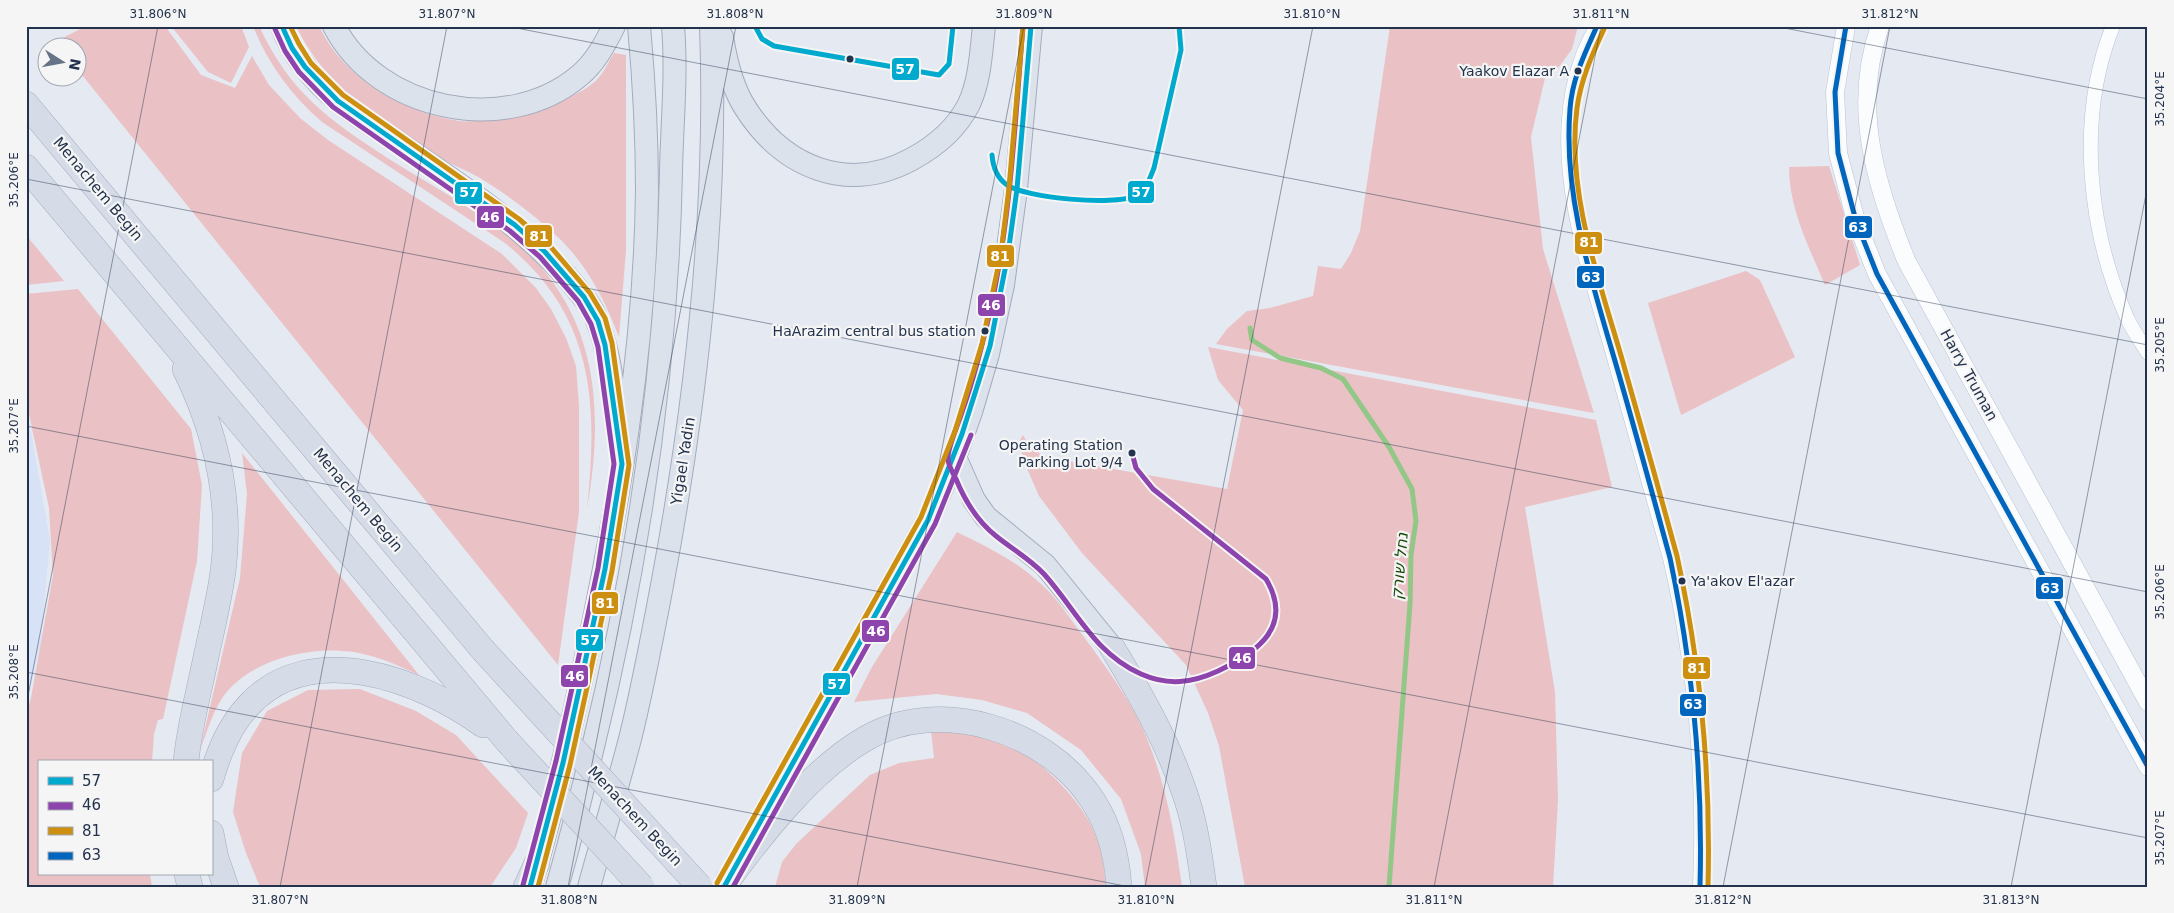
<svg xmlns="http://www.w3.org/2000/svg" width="2174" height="913" font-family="'DejaVu Sans',Heebo,sans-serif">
	<rect width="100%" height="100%" fill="#e5e9f1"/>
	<!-- built -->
	<polygon fill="#d7e2f6" points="26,403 50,540 41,641 26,705"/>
	<!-- green -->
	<g fill="#eac1c4">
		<polygon points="86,26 165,26 201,75 235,88 252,56 269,85 300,118 328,140 502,254 536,288 551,309 566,338 576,366 579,406 579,512 558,665 78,70 78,48 59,47 55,42"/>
		<polygon points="171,26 241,26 249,47 231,83 208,72"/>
		<path d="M 253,26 L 259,26 C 290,93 329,120 389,159 C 432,186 483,213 521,247 C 599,317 604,412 587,509 C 598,403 595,316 505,243 L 322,122 C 291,95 268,64 253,26 Z"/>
		<path d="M 296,26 L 319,26 C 344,79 402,112 459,121 C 466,122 474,121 481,120 C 511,118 536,115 562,101 C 574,95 592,87 600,76 C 606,69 609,60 614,53 L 626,55 L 626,250 L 619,337 C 605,301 589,268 561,240 C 537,217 508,195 480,178 C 466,170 450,164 436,156 C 382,124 324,85 296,26 Z"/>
		<polygon points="1390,26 1578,26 1572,49 1559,67 1547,70 1531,137 1543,249 1594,413 1216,344 1227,329 1247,311 1270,308 1313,296 1318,266 1341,269 1351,253 1360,231"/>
		<path d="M 1829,166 L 1860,265 L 1825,285 C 1809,247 1789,209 1789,167 Z"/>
		<polygon points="26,235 64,281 26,285"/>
		<polygon points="1746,271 1760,280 1795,357 1681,415 1648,303"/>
		<polygon points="78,289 191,429 202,485 197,561 163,719 158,720 154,734 152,762 39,762 39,874 150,874 152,887 26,887 26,715 31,698 53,575 49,508 26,400 26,294"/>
		<polygon points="1208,347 1596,420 1612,487 1525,507 1555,692 1558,800 1553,887 1245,887 1219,746 1208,713 1186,665 1082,553 1039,496 1025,464 1019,442 1023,435 1029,446 1045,457 1227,489 1243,410 1218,380"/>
		<path d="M 242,453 L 419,675 C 395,664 369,652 343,651 C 302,648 252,661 225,694 C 213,710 207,732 200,750 L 240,578 L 247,494 Z"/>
		<path d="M 957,532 C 987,547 1017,561 1041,584 C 1058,599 1070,619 1084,637 C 1103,663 1123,690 1138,719 C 1164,771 1174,829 1182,887 L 1145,887 L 1141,854 L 1121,799 L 1081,750 L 1027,713 L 982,700 L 936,694 L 854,702 L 872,667 Z"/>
		<polygon points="360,689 416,711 456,735 528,813 516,848 490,887 260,887 246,853 233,812 242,753 267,711 308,690"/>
		<path d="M 931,730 C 952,731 972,732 992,738 C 1030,749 1075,792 1092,827 C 1101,846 1104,866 1106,887 L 775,887 L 782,862 L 796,844 L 870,775 L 899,763 L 934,758 Z"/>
	</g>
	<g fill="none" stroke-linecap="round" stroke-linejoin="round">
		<!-- stream -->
		<polyline stroke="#92c788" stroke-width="5" points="1250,328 1252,340 1280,358 1321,368 1343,379 1389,447 1412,489 1416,521 1411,555 1410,604 1389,887"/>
		<defs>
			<g id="minor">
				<path d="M 1597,26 C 1536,128 1586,257 1615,361 C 1634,427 1652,493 1670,558 C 1695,666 1705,776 1700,887"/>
				<path d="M 2113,26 C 2076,118 2088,231 2128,320 C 2134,332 2141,342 2148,353"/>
			</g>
			<g id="tertiary">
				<polyline points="1846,26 1835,92 1838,153 1856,221 1877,274 2148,767"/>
				<path d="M 1880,26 C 1851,108 1876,184 1906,260 L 2148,702"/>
			</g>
			<g id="trunk">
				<path d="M 282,26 C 293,57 314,80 338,101 C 415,158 502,204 566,276 C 578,290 592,305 598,323 C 612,359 614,400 619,438"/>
				<path d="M 334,26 C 378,111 506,137 579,76 C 595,63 605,44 614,26"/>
				<path d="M 722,37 C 726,62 732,88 746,109 C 784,168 848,194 912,159 C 936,146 957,128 969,104 C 980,80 981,53 984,26"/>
				<polyline points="955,457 974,500 986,517 1045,565 1113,649"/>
				<polyline points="751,838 928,520 955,457 971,412 988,354 1003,285 1016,189 1031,26"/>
				<path d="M 532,881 C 554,807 570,732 586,657 C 619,504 645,348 647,191 C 647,136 644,81 639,26"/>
				<path d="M 557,887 C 570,842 581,797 592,751 C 639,561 667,367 671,171 C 672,123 677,74 673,26"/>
				<path d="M 589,887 C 603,837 617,788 630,739 C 643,687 653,633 663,580 C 697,398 718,212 711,26"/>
			</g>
			<g id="motorway">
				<polyline points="26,104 483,650"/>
				<polyline points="26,167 507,741"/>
				<path d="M 185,369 C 216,432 232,501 223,572 C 219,600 212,629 206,657 C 199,692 189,727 186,762"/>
				<path d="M 1113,649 C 1142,697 1170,746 1187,800 C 1196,828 1200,858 1204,887"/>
				<path d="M 211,779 C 219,752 229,726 249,705 C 311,638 421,680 483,725"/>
				<polyline points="211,833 216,858 226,887"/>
				<polyline points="187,874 190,887"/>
				<path d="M 728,880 C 764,831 813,769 865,739 C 939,695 1048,730 1093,801 C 1110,827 1117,856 1119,887"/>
				<polyline points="526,887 537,863"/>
			</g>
		</defs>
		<!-- minor casing -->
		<use href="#minor" stroke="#bac4d4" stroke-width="15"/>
		<!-- tertiary casing -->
		<use href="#tertiary" stroke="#bac4d4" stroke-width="19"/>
		<!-- trunk casing -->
		<use href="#trunk" stroke="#a3acbd" stroke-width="24"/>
		<!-- motorway casing -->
		<use href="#motorway" stroke="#a3acbd" stroke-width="26"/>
		<!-- minor -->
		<use href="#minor" stroke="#fbfcfd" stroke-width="14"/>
		<!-- tertiary -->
		<use href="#tertiary" stroke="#fbfcfd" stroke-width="18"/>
		<!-- trunk -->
		<use href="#trunk" stroke="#dce2ec" stroke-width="22"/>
		<!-- motorway -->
		<use href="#motorway" stroke="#d5dbe7" stroke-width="25"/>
		<defs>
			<g id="motorway-bridge">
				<polyline points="483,650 700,887"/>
				<polyline points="507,741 642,887"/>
			</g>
		</defs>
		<!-- motorway-bridge casing -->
		<use href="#motorway-bridge" stroke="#a3acbd" stroke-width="26" stroke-linecap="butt"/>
		<!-- motorway-bridge -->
		<use href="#motorway-bridge" stroke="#d5dbe7" stroke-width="25"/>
		<defs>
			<g id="bus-1">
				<polyline points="282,26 292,48 305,67 338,101 515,225 545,252 584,297 598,321 605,345 622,464 605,569 581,681 563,763 530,887"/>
				<polyline points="755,26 762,39 774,46 939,75 949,64 953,26"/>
				<path d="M 992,155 C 993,167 997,178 1007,185 C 1026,198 1114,206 1135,196 C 1146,191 1150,178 1154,168 L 1181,50 L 1179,26"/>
				<polyline points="724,887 928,520 962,434 990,346 1008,254 1017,189 1031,26"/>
			</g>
			<g id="bus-2">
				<path d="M 1023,26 C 1015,120 1011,215 991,307 C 983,343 974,378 962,412 C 959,422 948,447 948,457 C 947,464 953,473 956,479 C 965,501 977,521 996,536 C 1012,549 1030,559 1044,574 C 1077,611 1094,653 1141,674 C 1168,686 1192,683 1218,671 C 1258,652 1294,626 1266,579 L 1153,489 L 1136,468 L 1132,453"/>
				<polyline points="275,29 285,51 299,72 333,107 510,231 540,257 578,301 591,324 598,347 614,464 598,568 574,679 556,761 523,885"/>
				<polyline points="733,887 935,524 971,435"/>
			</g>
			<g id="bus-3">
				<polyline points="290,26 299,44 311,63 343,95 519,219 550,246 590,293 605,318 612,343 629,465 612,571 588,683 570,765 538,887"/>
				<path d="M 1604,29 C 1592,55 1581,79 1577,108 C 1566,192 1599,279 1622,359 C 1641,425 1659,490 1677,556 C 1701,666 1711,775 1708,887"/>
				<polyline points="717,883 921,517 955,431 982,344 1001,253 1009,188 1023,26"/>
			</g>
			<g id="bus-4">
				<path d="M 1597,26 C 1585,53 1572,79 1570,109 C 1563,195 1591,279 1615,361 C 1634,426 1652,492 1670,558 C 1693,667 1703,775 1700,887"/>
				<polyline points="1846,26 1835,92 1838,153 1856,221 1877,274 2148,767"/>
			</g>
		</defs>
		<!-- bus-1 casing -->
		<use href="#bus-1" stroke="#f5f5f5" stroke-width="9"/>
		<!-- bus-2 casing -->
		<use href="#bus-2" stroke="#f5f5f5" stroke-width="9"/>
		<!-- bus-3 casing -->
		<use href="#bus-3" stroke="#f5f5f5" stroke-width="9"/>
		<!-- bus-4 casing -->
		<use href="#bus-4" stroke="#f5f5f5" stroke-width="9"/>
		<!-- bus-1 -->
		<use href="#bus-1" stroke="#00a9ce" stroke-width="5"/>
		<!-- bus-2 -->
		<use href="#bus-2" stroke="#8e44ad" stroke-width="5"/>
		<!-- bus-3 -->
		<use href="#bus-3" stroke="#cd8f0f" stroke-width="5"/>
		<!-- bus-4 -->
		<use href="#bus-4" stroke="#0065bd" stroke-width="5"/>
	</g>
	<!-- ticks -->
	<path fill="none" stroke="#23334d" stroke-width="1" stroke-opacity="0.45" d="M 506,26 L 2148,345M 1774,26 L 2148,99M 26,179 L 2148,592M 26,426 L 2148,838M 26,672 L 1130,887M 26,706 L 158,26M 280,887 L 447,26M 568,887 L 736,26M 857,887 L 1024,26M 1145,887 L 1313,26M 1434,887 L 1601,26M 1723,887 L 1890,26M 2011,887 L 2148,184"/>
	<!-- markers -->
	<g fill="#23334d" stroke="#f5f5f5" stroke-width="2">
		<circle cx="850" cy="59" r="4.5"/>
		<circle cx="1578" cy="71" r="4.5"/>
		<circle cx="985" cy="331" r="4.5"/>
		<circle cx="1132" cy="453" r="4.5"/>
		<circle cx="1682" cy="581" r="4.5"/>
	</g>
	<g text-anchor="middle" stroke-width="4.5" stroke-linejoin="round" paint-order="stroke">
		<!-- bus labels -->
		<g font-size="14" fill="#23334d" stroke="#f5f5f5" text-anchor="end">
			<text x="1569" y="76">Yaakov Elazar A</text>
			<text x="976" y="336">HaArazim central bus station</text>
			<text x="1123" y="450">Operating Station<tspan x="1123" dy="17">Parking Lot 9/4</tspan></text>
			<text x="1691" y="586" text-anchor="start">Ya'akov El'azar</text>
		</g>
		<!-- street labels -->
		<g font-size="15" fill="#23334d" stroke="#f5f5f5">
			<text transform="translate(98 189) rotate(50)" y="5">Menachem Begin</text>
			<text transform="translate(1969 375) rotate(61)" y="5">Harry Truman</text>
			<text transform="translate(683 461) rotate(-81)" y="5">Yigael Yadin</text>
			<text transform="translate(358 500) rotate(50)" y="5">Menachem Begin</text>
			<text transform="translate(635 816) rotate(47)" y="5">Menachem Begin</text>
		</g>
		<!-- water labels -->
		<g font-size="16" font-style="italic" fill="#164805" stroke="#f5f5f5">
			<text transform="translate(1399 566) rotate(-85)" y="6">נחל שורק</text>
		</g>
	</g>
	<g stroke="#f5f5f5" stroke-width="2">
		<rect x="891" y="57" width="29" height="24" rx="5" fill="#00a9ce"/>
		<rect x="1127" y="180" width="28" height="24" rx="5" fill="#00a9ce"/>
		<rect x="454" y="181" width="29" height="24" rx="5" fill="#00a9ce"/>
		<rect x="476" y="205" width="29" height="24" rx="5" fill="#8e44ad"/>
		<rect x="1844" y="215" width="29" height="24" rx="5" fill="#0065bd"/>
		<rect x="524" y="224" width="29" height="24" rx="5" fill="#cd8f0f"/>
		<rect x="1574" y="231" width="29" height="24" rx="5" fill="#cd8f0f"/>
		<rect x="986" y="244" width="29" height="24" rx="5" fill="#cd8f0f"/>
		<rect x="1576" y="265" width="29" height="24" rx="5" fill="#0065bd"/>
		<rect x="977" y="293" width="29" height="24" rx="5" fill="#8e44ad"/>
		<rect x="2035" y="576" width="29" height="24" rx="5" fill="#0065bd"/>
		<rect x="591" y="591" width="28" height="24" rx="5" fill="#cd8f0f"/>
		<rect x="861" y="619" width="29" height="24" rx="5" fill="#8e44ad"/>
		<rect x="575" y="628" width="29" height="24" rx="5" fill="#00a9ce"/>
		<rect x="1228" y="646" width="28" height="24" rx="5" fill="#8e44ad"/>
		<rect x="1682" y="656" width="29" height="24" rx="5" fill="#cd8f0f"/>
		<rect x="560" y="664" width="29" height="24" rx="5" fill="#8e44ad"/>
		<rect x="822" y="672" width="29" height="24" rx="5" fill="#00a9ce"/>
		<rect x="1679" y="693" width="28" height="24" rx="5" fill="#0065bd"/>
	</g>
	<g font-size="14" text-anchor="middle" font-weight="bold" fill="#fff">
		<text x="905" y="74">57</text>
		<text x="1141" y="197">57</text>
		<text x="469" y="197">57</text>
		<text x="490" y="222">46</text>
		<text x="1858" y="232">63</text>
		<text x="539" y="241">81</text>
		<text x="1589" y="247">81</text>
		<text x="1000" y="261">81</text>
		<text x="1591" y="282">63</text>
		<text x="991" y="310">46</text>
		<text x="2050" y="593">63</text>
		<text x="605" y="608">81</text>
		<text x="876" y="636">46</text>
		<text x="590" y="645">57</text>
		<text x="1242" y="663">46</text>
		<text x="1697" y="673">81</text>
		<text x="575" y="681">46</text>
		<text x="837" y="689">57</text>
		<text x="1693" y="709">63</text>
	</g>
	<!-- border -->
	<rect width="2174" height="913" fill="none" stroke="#f5f5f5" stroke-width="55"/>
	<!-- legend -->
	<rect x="38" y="760" width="175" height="115" fill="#f5f5f5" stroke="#a1a7b2"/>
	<rect x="48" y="777" width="25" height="8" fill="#00a9ce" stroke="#a1a7b2"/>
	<text x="82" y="786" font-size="15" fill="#23334d">57</text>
	<rect x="48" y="802" width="25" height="8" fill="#8e44ad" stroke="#a1a7b2"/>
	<text x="82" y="810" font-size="15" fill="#23334d">46</text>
	<rect x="48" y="827" width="25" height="8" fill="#cd8f0f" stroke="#a1a7b2"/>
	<text x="82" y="836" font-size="15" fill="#23334d">81</text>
	<rect x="48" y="852" width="25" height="8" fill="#0065bd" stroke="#a1a7b2"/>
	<text x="82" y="860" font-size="15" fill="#23334d">63</text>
	<!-- north arrow -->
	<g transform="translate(62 62) rotate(101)"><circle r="24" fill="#f5f5f5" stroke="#a1a7b2"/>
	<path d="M0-4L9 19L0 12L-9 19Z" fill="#677386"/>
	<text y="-8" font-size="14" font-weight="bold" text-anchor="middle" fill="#23334d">N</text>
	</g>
	<rect x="28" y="28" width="2118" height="858" fill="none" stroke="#23334d" stroke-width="2"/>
	<g font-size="12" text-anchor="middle" fill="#23334d">
		<text x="158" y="18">31.806°N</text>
		<text x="447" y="18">31.807°N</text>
		<text x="735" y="18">31.808°N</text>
		<text x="1024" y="18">31.809°N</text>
		<text x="1312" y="18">31.810°N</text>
		<text x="1601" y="18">31.811°N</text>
		<text x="1890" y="18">31.812°N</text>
		<text transform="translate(2160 99) rotate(-90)" y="4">35.204°E</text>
		<text transform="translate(14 180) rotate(-90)" y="4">35.206°E</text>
		<text transform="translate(2160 345) rotate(-90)" y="4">35.205°E</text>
		<text transform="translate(14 426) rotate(-90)" y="4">35.207°E</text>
		<text transform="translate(2160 592) rotate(-90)" y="4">35.206°E</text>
		<text transform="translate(14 672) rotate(-90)" y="4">35.208°E</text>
		<text transform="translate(2160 838) rotate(-90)" y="4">35.207°E</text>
		<text x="280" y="904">31.807°N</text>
		<text x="569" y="904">31.808°N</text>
		<text x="857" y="904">31.809°N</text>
		<text x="1146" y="904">31.810°N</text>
		<text x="1434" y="904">31.811°N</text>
		<text x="1723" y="904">31.812°N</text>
		<text x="2011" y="904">31.813°N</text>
	</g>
</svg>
